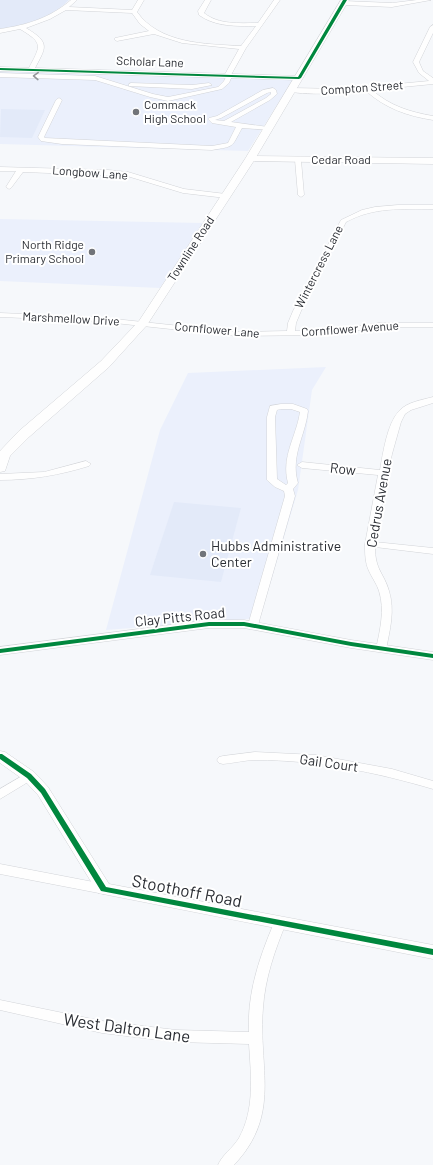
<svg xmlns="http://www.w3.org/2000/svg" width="433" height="1165" font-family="Barlow,sans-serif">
	<rect width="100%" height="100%" fill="#f6f8fb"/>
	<!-- built -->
	<g fill="#ebf0fc">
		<polygon points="0,71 293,80 248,151 0,144"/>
		<polygon points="0,219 203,223 160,288 0,281"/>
		<polygon points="326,367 312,390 298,490 260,618 106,630 160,430 188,373"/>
	</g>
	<!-- green -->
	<g fill="#e3eaf9">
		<path d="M 0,0 L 69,0 C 50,19 26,25 0,29 Z"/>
		<polygon points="1,109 45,110 32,138 0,137"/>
		<polygon points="174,502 241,508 221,582 150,575"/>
	</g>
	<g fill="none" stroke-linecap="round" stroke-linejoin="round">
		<defs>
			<g id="minor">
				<path d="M 71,0 L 77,0 L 69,7 L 132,10 L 138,0 L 144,0 L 137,12 C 160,44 205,44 241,46 L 256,26 C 236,26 216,27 199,15 L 198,11 L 205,0 L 211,0 L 204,13 C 219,25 239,23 258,23 L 274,0 L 280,0 L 246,48 L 231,75 L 232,76 L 229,83 L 222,89 L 168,101 L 150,97 L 95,80 L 0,77 L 0,73 L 95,76 L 153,94 L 168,97 L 218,87 L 224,81 L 226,77 L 224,76 L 239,49 L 182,43 L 154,34 L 117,41 L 115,40 L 115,38 L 149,31 L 140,24 L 132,13 L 66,10 L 50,19 L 26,28 C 51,43 46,47 34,70 L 29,71 L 28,70 C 40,46 45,44 20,29 L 0,33 L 0,29 C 27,25 50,18 71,0 Z"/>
				<polygon points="417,0 431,0 392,7 344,5 341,3 344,1 392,3"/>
				<path d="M 433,25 L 433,33 L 419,62 L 423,71 L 433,78 L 433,84 L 372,90 C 390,106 410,112 433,116 L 433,120 C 407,116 385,108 366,91 C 352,92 298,97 288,90 L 291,88 L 344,89 L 429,81 L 419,73 L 413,62 L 430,27 Z"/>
				<polygon points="131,83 192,85 209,83 212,85 192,89 129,86 129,84"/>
				<path d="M 273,88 L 276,90 L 277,94 L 270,100 L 231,122 L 268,127 L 270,128 L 270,130 L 242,128 C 231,148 235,146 212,150 L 62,144 L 41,141 L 38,137 L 56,100 L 59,98 L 62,100 L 44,137 L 45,138 L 212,146 L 228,143 L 236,127 L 212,123 L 208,119 L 209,118 L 217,116 L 263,90 ZM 271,92 L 271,94 L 266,98 L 224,121 L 215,120 L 221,118 L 267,93 Z"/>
				<polygon points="298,158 301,160 304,195 301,197 298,195 295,160"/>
				<polygon points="0,167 108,170 128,172 184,189 226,194 229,196 226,198 183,193 127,176 23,172 11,188 9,189 6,187 16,171 0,171"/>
				<path d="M 398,205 L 433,205 L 433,209 C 402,209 373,207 346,222 L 301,311 L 296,323 L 295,331 L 329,331 L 379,323 L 433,323 L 433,327 L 379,327 L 329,335 L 236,336 L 96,321 L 0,317 L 0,313 L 96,317 L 236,332 L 287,331 L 288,323 L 293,311 L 341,220 L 362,210 L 375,207 Z"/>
				<path d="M 433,397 L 433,403 L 411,410 L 405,414 L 401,422 L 392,454 L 375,542 L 433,548 L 433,554 L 375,547 C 375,570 384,573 389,591 C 395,610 390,630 386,649 L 381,652 L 376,649 C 380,630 385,610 379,591 C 377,584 372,578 369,571 C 365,563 365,553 365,544 L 378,475 L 302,468 L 297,465 L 302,462 L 380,470 C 383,453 387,424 399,411 C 407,402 422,400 433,397 Z"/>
				<path d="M 281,404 L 293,404 L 307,409 L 308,411 C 305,437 290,456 298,483 L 293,489 L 295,496 L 258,625 L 253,628 L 248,625 L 285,496 L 284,491 L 275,487 L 267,480 L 267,417 L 270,406 ZM 281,409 L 291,409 L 300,412 C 296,438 281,456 288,483 L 286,485 L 277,479 L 275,417 L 277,410 Z"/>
				<path d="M 86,461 L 91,464 L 89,466 C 60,475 31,480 0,480 L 0,474 L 44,472 Z"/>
				<path d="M 255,752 L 316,755 L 392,769 L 433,781 L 433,789 C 375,772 317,760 256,760 C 245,760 234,763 223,764 L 219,763 L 217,760 L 219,757 L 223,756 Z"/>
				<polygon points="29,772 33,773 35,776 33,779 0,799 0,789"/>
				<polygon points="0,864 104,884 108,886 110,889 108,892 104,894 0,874"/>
				<path d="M 280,918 L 285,919 L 286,923 C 275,950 265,978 263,1008 C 258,1068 282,1114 234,1165 L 218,1165 C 222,1155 233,1148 239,1138 C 255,1109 251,1076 249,1044 L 176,1042 L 102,1033 L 0,1010 L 0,1000 L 102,1021 L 176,1030 L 249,1032 C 247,994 259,958 274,923 L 275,919 Z"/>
			</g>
			<g id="tertiary">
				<polygon points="0,67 299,76 303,78 299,80 0,71"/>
				<polygon points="250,156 433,158 433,164 247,161 246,159 247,157"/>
				<polygon points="209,620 244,620 351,640 433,652 433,660 351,648 244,628 209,628 0,655 0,647"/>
				<polygon points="0,751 5,752 34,772 48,787 109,884 433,945 433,959 98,893 38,795 24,780 0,763"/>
			</g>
			<polygon id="secondary" points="341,0 349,0 255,159 147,325 109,367 29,437 10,456 5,471 0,472 0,451 19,431 101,361 139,321 245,159"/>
		</defs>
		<!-- minor casing -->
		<use href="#minor" stroke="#d2d4d8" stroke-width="1"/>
		<!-- tertiary casing -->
		<use href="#tertiary" stroke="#d2d4d8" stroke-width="1"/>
		<!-- secondary casing -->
		<use href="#secondary" stroke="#d2d4d8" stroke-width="1"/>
		<!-- minor -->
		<use href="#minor" fill="#fefefe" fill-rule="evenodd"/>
		<!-- tertiary -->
		<use href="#tertiary" fill="#fefefe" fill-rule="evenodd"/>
		<!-- secondary -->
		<use href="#secondary" fill="#fefefe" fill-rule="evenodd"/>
		<defs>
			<g id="cycleway">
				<polygon points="343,0 347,0 301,78 299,79 0,70 0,68 298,77"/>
				<polygon points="209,622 244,622 351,642 433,654 433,658 351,646 244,626 209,626 0,653 0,649"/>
				<polygon points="0,754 2,754 31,774 45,789 106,887 433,949 433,955 101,891 41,793 27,778 0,759"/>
			</g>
		</defs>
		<!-- cycleway casing -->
		<use href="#cycleway" stroke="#fff" stroke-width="2"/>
		<!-- cycleway -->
		<use href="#cycleway" fill="#00873e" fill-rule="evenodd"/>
	</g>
	<!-- one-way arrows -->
	<defs><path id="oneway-chevron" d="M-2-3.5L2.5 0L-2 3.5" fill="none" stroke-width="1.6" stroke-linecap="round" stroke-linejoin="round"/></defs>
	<use stroke="#949698" href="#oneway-chevron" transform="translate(36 76) rotate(-178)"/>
	<!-- markers -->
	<g fill="#717479" stroke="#fff" stroke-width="1.5">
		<circle cx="136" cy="112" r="4"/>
		<circle cx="92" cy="252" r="4"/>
		<circle cx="203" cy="554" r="4"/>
	</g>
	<g text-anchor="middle" stroke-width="4" stroke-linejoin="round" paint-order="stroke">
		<!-- far-street labels -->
		<g font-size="12" fill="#2a2d33" stroke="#fff">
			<text transform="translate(150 62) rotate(2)" y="4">Scholar Lane</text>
			<text transform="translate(362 88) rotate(-4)" y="4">Compton Street</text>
			<text x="341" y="164">Cedar Road</text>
			<text transform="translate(90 173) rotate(4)" y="4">Longbow Lane</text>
			<text transform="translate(191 249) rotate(-57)" y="4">Townline Road</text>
			<text transform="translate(319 267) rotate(-63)" y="4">Wintercress Lane</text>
			<text transform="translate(71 319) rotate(3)" y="4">Marshmellow Drive</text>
			<text transform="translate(350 329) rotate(-4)" y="4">Cornflower Avenue</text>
			<text transform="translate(217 330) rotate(5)" y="4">Cornflower Lane</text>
		</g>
		<!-- far-poi labels -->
		<g font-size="12" fill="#2a2d33" stroke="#fff" text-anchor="start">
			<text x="144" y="109">Commack<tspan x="144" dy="14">High School</tspan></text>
			<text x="84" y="249" text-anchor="end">North Ridge<tspan x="84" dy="14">Primary School</tspan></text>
		</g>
		<!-- street labels -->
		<g font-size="14" fill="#2a2d33" stroke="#fff">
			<text transform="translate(343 469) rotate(6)" y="5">Row</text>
			<text transform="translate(379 503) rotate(-80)" y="5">Cedrus Avenue</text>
			<text transform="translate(180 617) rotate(-6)" y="5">Clay Pitts Road</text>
			<text transform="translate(329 763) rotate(8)" y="5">Gail Court</text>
		</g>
		<!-- poi labels -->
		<g font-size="14" fill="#2a2d33" stroke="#fff" text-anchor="start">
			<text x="211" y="551">Hubbs Administrative<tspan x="211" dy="16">Center</tspan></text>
		</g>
		<!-- near-street labels -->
		<g font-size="17" fill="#2a2d33" stroke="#fff">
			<text transform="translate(187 891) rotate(11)" y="6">Stoothoff Road</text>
			<text transform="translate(127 1028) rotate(8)" y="6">West Dalton Lane</text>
		</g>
	</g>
</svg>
